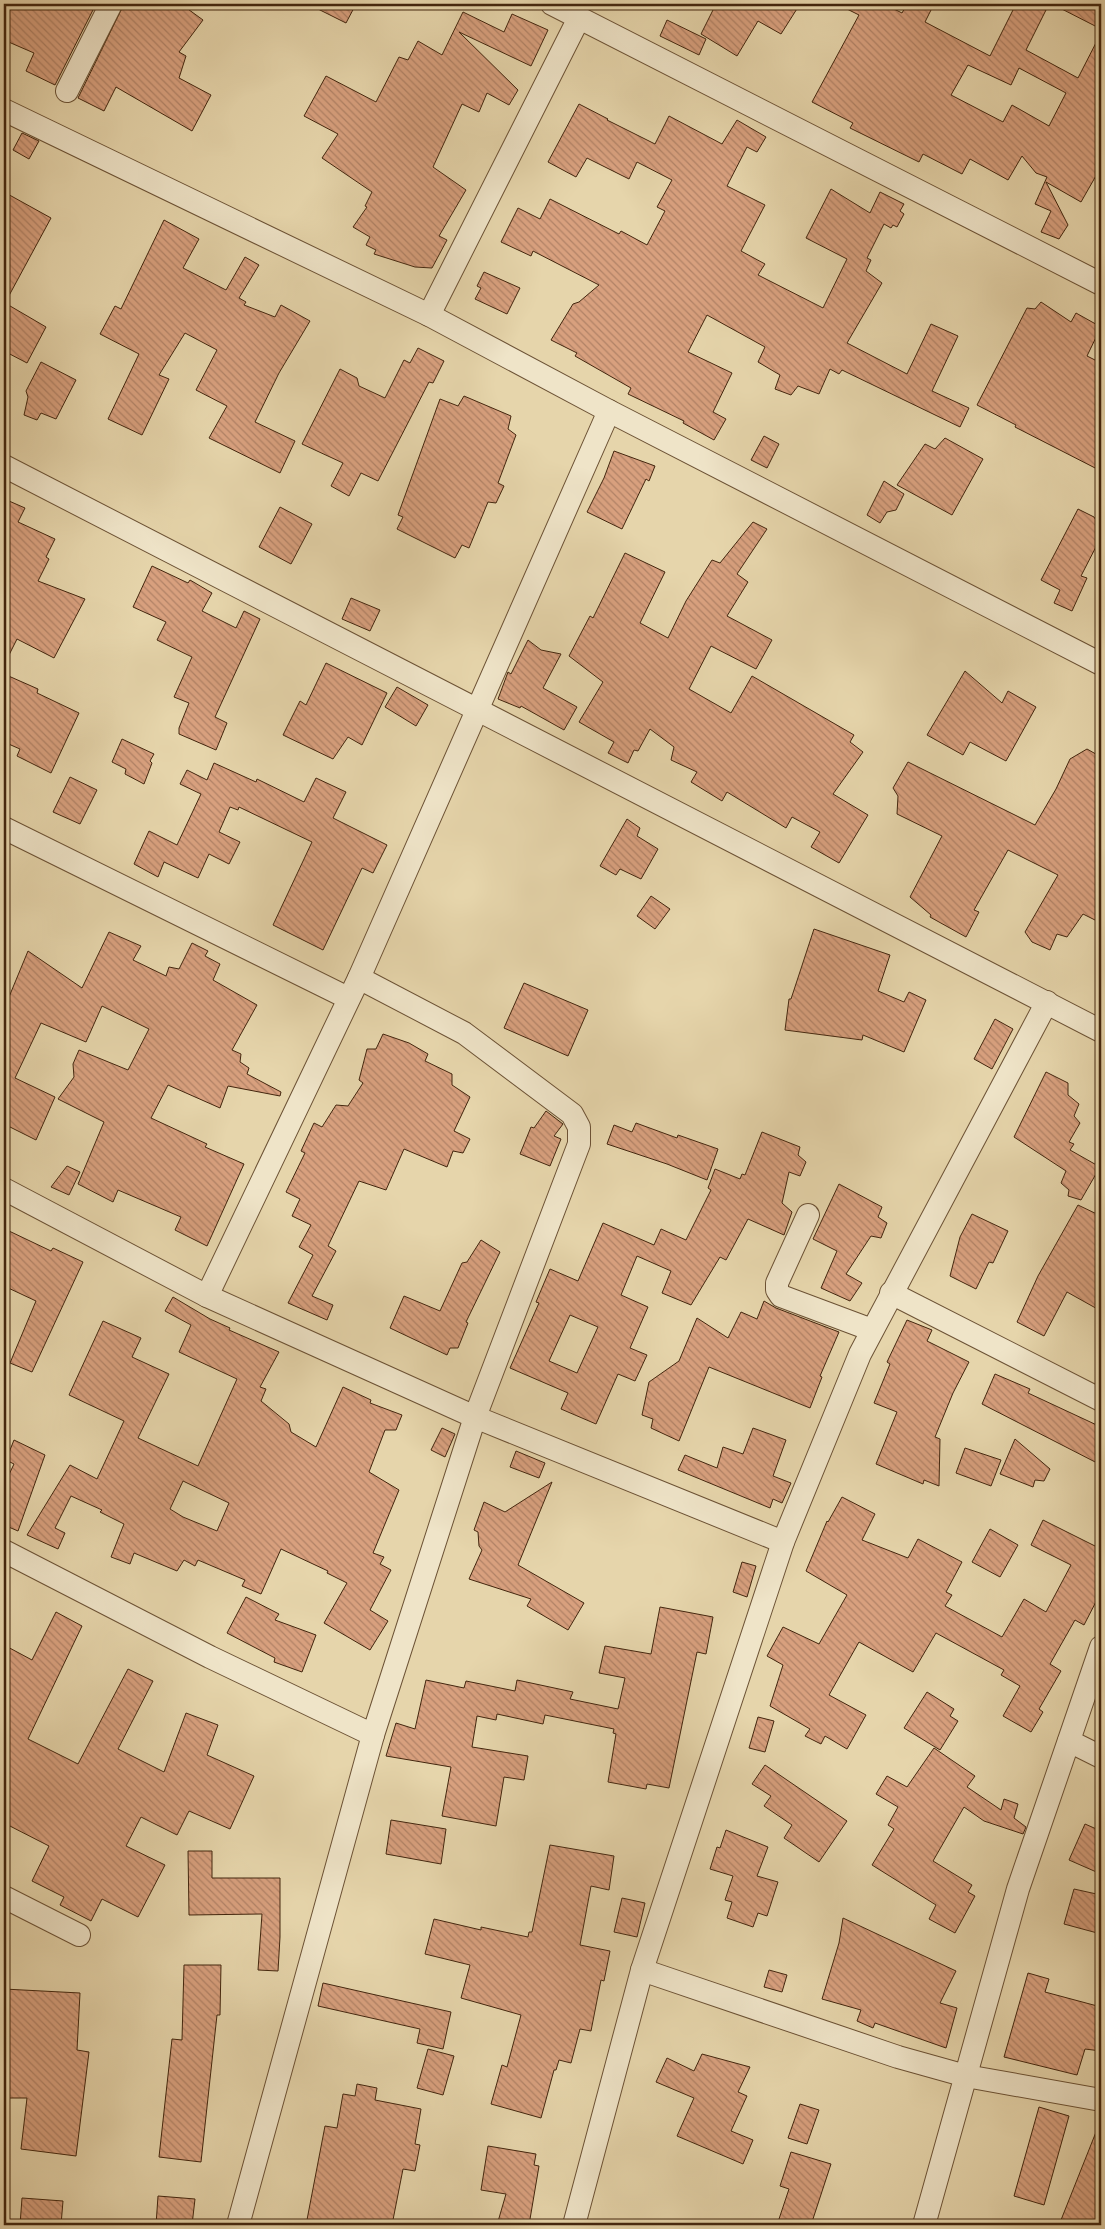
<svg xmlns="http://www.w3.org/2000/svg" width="1105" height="2229" font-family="'Libre Caslon Text',serif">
	<defs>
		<pattern id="building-back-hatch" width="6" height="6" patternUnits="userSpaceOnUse" patternTransform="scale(1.25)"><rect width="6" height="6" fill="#d8a07e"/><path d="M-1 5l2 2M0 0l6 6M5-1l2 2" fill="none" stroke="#b18266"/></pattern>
	</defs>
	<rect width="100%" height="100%" fill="#e6d5ab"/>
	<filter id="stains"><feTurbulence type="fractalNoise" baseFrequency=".004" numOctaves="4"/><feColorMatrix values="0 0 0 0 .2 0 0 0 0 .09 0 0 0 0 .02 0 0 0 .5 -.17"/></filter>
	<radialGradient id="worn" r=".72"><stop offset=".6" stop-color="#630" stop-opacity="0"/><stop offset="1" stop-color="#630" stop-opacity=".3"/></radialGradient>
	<!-- building -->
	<g fill="url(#building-back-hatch)" stroke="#43260e" fill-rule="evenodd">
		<polygon points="7,4 96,4 55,85 26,71 34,53 4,40 4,10"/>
		<polygon points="124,4 181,4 203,20 179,52 186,56 179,78 211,95 192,131 116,87 104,111 78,98"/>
		<polygon points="308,4 356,4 346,23"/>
		<polygon points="716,4 800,4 781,34 758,21 737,56 701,34"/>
		<path d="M 837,4 L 884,4 L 902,13 L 907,4 L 934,4 L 925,22 L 990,56 L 1016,4 L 1049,4 L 1026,50 L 1078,78 L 1101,33 L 1101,167 L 1081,202 L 1046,182 L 1068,225 L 1059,239 L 1041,232 L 1051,211 L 1035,204 L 1047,177 L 1036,173 L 1022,156 L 1008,180 L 970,159 L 962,174 L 923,154 L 919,162 L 850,128 L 853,123 L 812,102 L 859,15 ZM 968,65 L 1011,85 L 1019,68 L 1066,93 L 1049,126 L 1012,105 L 1003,122 L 951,95 Z"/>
		<polygon points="1052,4 1101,4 1101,29"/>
		<polygon points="463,12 504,32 512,14 548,30 531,66 459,32 518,90 509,105 487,93 479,112 462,104 433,167 466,190 439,236 447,240 432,268 415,267 374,254 376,250 366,245 370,237 353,227 367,207 365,206 372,192 322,158 338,134 304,116 326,76 376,102 399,57 408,60 418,41 442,55"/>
		<polygon points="667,20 706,39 699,55 660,36"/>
		<polygon points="579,104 608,119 607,120 655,144 669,116 722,144 737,120 766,137 757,152 747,147 727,186 765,205 741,251 765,264 758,275 823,308 847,259 806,238 831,189 870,213 880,192 904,204 900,211 904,214 897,227 893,225 891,228 884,224 867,258 871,260 866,271 882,283 847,343 907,374 931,324 958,336 932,391 969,408 960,427 842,370 839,374 830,369 819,394 798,386 791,395 775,389 780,375 758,362 765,347 707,315 688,352 732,373 713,412 726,419 714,440 683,423 684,421 628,394 631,388 575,356 577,353 551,340 573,304 579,302 599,285 533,251 531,256 501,242 518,208 540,219 550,199 619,234 621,231 647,245 665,211 657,207 672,180 637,162 629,179 587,158 576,177 548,162"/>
		<polygon points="22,133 39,141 29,159 13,150"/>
		<polygon points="4,192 51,218 5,303 46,327 27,363 4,351"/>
		<polygon points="164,220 199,239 183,268 226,290 245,257 259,265 239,298 246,302 244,305 275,317 281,305 310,321 279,373 255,422 295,441 280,473 209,438 227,406 196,390 217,350 185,333 159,375 169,379 142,435 108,419 139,354 100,334 115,306 121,309"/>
		<polygon points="484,272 520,288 507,314 475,299 481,288 477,286"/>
		<polygon points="1041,302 1071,322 1076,313 1101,327 1087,356 1101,363 1101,471 1015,427 1016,425 977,405 1027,308 1035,309"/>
		<polygon points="418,348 444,361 433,383 429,382 378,481 361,473 349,496 331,486 343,463 302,444 340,369 357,378 359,386 385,398 404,360 410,363"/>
		<polygon points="41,362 76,380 56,419 41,413 37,420 24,415 28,397 26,391"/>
		<polygon points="464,396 511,416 508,429 516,435 498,483 504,486 496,503 488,502 469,548 462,545 455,558 397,529 403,517 398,515 440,399 458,406"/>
		<polygon points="764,436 779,444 767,468 751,460"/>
		<polygon points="945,438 983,459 952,515 897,485 925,444 935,449"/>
		<polygon points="614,451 655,466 649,481 646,479 622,529 587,512 604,478"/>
		<polygon points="884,481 904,494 896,510 887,512 880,523 867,515"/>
		<polygon points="9,501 25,508 18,522 55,539 46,557 49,559 38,581 85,599 54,658 17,639 4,665 4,512"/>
		<polygon points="280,507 312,524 291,564 259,547"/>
		<polygon points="1078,509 1094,517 1097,522 1101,525 1101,537 1081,576 1087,578 1072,611 1054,603 1060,590 1041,580"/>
		<polygon points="753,522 767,529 737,574 748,582 727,616 772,640 756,669 711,646 689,689 731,713 752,676 854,735 850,742 863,752 833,794 868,815 839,863 811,847 820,832 792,817 786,828 727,792 722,801 691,782 697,772 671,760 674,747 650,729 638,751 634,750 628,763 608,753 614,742 579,722 603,682 569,656 590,616 593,618 625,553 665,572 640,623 668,638 686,601 712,560 720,563"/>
		<polygon points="152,566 188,583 190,580 212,593 202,611 236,628 244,611 260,619 215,717 227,723 216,750 179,734 179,728 189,703 174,697 192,657 157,640 166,622 133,607"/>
		<polygon points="351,598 380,610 370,631 342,619"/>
		<polygon points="528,640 541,650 561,654 543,688 577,707 564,730 521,706 520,708 498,699 508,672 511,674"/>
		<polygon points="326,663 387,693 362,745 348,737 333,759 283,735 300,701 306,705"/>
		<polygon points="965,671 1002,703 1008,691 1036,707 1006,761 970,742 963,755 927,735"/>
		<polygon points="4,674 38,689 37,693 79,713 51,773 17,756 20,749 4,742"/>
		<polygon points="397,687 428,705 416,726 385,707"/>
		<polygon points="122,739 154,754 150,761 152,763 144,784 125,774 126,769 112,762"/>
		<polygon points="1087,749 1101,757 1101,923 1083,914 1067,937 1057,934 1050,950 1032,942 1025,932 1058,875 1008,850 974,910 979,912 966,937 930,917 931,915 910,897 942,836 897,814 898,796 893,788 908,762 1035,825 1056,789 1070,759"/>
		<polygon points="214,763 256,782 257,779 304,802 316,778 346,792 333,818 387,845 373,873 362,868 323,950 273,925 312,842 239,807 238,810 230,807 219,832 240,842 229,864 209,854 198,878 164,862 158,877 134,864 149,831 177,845 201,794 180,784 187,770 207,780"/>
		<polygon points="70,777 97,790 80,824 53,812"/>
		<polygon points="627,819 640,828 637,836 658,849 641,879 620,869 616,875 600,866"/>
		<polygon points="651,896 670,909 655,929 637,916"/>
		<polygon points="814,929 890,955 878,991 904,1002 909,992 926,1000 904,1052 863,1035 862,1040 785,1030 789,999 791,999"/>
		<polygon points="109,932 141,946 133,960 166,976 169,967 179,969 192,943 208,951 205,956 220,964 213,980 257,1005 232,1050 241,1054 240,1062 249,1068 247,1074 281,1092 280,1096 228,1086 220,1108 168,1085 151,1118 207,1144 205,1147 244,1164 207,1246 175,1230 181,1217 118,1190 113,1202 78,1184 104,1122 58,1099 74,1077 73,1064 79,1050 128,1070 149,1029 102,1006 86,1042 41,1023 15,1078 55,1097 36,1140 4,1124 4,1009 28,951 82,988"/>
		<polygon points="524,983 588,1010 568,1056 504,1028"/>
		<polygon points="995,1019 1013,1029 992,1069 974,1059"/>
		<polygon points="383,1034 409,1043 428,1054 425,1061 452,1074 452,1085 470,1097 454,1131 470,1139 463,1153 453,1151 447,1167 404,1149 386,1190 359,1181 328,1246 336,1251 312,1296 333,1305 327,1320 288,1303 313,1255 299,1247 311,1225 292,1216 300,1199 286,1192 305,1153 301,1151 314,1123 322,1127 336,1105 348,1106 363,1083 359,1080 367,1049 376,1049"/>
		<polygon points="1046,1072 1068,1083 1068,1095 1079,1104 1074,1116 1080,1123 1069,1142 1074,1144 1070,1150 1100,1167 1081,1200 1068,1196 1069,1190 1061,1183 1066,1171 1014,1137"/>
		<polygon points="546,1111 563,1124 554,1136 561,1139 550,1166 520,1154 531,1127 534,1128"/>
		<polygon points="636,1123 677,1138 678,1135 718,1149 707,1180 667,1164 607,1144 614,1125 632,1132"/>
		<path d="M 762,1132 L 800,1147 L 798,1155 L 806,1162 L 800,1176 L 789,1172 L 782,1203 L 792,1212 L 784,1235 L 748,1219 L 726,1260 L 720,1257 L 691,1305 L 662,1293 L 671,1271 L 637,1256 L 621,1295 L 648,1307 L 630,1348 L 647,1355 L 635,1381 L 618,1374 L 596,1424 L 561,1409 L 568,1393 L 510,1368 L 539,1303 L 536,1302 L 550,1269 L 578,1281 L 603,1223 L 654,1245 L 661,1229 L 686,1240 L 711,1190 L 708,1188 L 715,1169 L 740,1179 L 742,1174 L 745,1175 ZM 570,1315 L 598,1327 L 577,1373 L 549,1361 Z"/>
		<polygon points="67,1166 80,1172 69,1195 51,1187"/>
		<polygon points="839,1184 882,1207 878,1217 887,1223 881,1238 871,1236 846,1274 862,1283 850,1301 821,1288 837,1251 813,1239"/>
		<polygon points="1078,1205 1101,1216 1101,1311 1067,1292 1044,1336 1017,1322 1038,1276"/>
		<polygon points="972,1214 1008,1231 993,1263 989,1262 976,1289 950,1276 960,1237"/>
		<polygon points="9,1231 51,1251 53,1248 83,1262 32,1372 10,1363 36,1301 4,1286 4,1242"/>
		<polygon points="481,1240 500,1252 466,1322 468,1323 458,1348 450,1348 447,1355 390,1328 404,1296 440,1311 462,1263 467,1262"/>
		<path d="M 173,1297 L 210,1319 L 230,1328 L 229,1330 L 279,1352 L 260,1387 L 266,1389 L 261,1401 L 289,1424 L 291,1432 L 316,1447 L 343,1387 L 371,1400 L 370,1403 L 402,1415 L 396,1430 L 385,1430 L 369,1472 L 399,1490 L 373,1553 L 384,1557 L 380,1564 L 391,1570 L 370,1610 L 388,1621 L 370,1650 L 324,1623 L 347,1583 L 327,1573 L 328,1571 L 281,1549 L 261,1594 L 242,1586 L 245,1580 L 198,1560 L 195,1566 L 184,1560 L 177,1571 L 134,1553 L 130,1564 L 111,1557 L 124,1524 L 100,1512 L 102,1510 L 71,1496 L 55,1528 L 65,1533 L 58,1549 L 27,1535 L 70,1465 L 97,1479 L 124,1421 L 69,1395 L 103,1321 L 141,1338 L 132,1357 L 169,1374 L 138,1438 L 198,1466 L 237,1379 L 179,1352 L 191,1325 L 165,1311 ZM 183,1481 L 229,1503 L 217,1531 L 183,1517 L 170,1509 Z"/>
		<polygon points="764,1301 776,1308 839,1332 820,1376 822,1377 810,1408 709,1367 679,1441 651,1428 653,1419 642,1415 649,1382 679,1361 697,1318 728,1338 741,1312 757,1319"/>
		<polygon points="907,1320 932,1330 927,1341 969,1362 953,1393 935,1437 940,1439 939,1486 924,1480 923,1484 876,1464 897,1412 874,1403 890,1364 887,1362"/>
		<polygon points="995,1374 1030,1389 1028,1393 1101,1427 1101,1465 982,1404"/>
		<polygon points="442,1428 455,1434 445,1457 431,1450"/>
		<polygon points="753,1428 786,1440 773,1476 791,1483 782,1503 773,1499 770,1508 678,1470 685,1455 717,1468 723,1447 743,1454"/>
		<polygon points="1015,1439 1050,1469 1044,1481 1035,1480 1033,1487 1000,1474"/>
		<polygon points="14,1440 45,1455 18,1531 4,1525 4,1485 14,1464 6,1460"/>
		<polygon points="965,1448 1001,1460 991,1486 956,1473"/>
		<polygon points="516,1451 545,1463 539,1478 510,1467"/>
		<polygon points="552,1482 518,1565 584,1603 568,1630 527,1606 531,1599 469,1579 482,1550 479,1546 478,1532 474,1530 484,1502 505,1512"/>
		<polygon points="842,1497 875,1514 862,1540 908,1558 918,1539 962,1562 946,1592 952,1595 945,1606 1002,1637 1024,1599 1046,1612 1071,1565 1031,1545 1043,1520 1101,1549 1101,1592 1084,1625 1075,1620 1050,1664 1061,1671 1039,1709 1043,1712 1031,1732 1003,1716 1020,1686 1001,1675 1004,1670 936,1633 913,1672 859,1642 829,1695 866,1715 847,1749 825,1736 821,1744 805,1736 810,1729 770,1706 783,1665 767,1656 783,1627 819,1644 847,1595 806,1571 827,1521 828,1522"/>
		<polygon points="990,1529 1018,1545 1000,1577 972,1562"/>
		<polygon points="742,1562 756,1566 747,1597 733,1592"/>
		<polygon points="246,1597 279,1614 275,1620 316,1635 302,1672 274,1662 275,1658 227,1633"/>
		<polygon points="660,1607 713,1617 706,1654 697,1652 669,1788 647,1784 646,1789 608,1782 616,1734 613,1733 614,1729 545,1715 543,1724 497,1714 496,1720 477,1716 472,1747 528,1756 524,1780 504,1777 496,1826 442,1816 451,1767 386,1756 396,1723 415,1729 426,1680 464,1688 466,1681 515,1691 517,1680 573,1692 570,1699 618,1709 625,1678 599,1673 605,1646 651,1654"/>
		<polygon points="56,1612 82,1626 28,1739 78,1764 128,1669 153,1681 118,1749 164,1772 186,1713 218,1725 207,1755 254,1776 230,1829 189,1811 177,1835 141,1817 126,1846 165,1865 138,1917 102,1899 91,1921 60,1905 64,1897 32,1881 49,1846 4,1823 4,1645 32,1660"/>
		<polygon points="927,1692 954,1709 950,1716 958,1721 940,1750 904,1728"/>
		<polygon points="758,1717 774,1721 765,1752 749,1748"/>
		<polygon points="934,1748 975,1776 967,1787 1001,1810 1004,1799 1018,1804 1014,1818 1026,1827 1023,1834 984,1821 964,1807 933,1861 972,1885 968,1892 975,1896 955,1933 929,1919 936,1905 872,1865 894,1829 888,1825 898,1807 876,1794 887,1776 907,1787"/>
		<polygon points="765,1765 847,1821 819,1862 784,1838 792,1825 764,1806 771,1796 752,1784"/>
		<polygon points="391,1820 446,1829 441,1864 386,1854"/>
		<polygon points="1085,1824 1101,1831 1101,1874 1069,1860"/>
		<polygon points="726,1830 768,1847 757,1876 778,1882 767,1916 758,1913 753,1927 727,1918 732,1902 725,1900 733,1876 710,1869 717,1847 720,1848"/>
		<polygon points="550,1845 614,1856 609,1890 591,1886 580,1945 610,1951 604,1981 601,1980 591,2031 580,2029 571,2063 559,2060 556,2070 554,2070 541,2118 491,2104 502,2065 507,2067 521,2015 461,1998 470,1965 425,1954 434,1919 481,1930 481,1927 528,1937 529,1932 532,1932"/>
		<polygon points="188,1851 212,1851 212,1878 280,1878 280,1937 278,1971 258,1970 262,1914 189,1915"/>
		<polygon points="1074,1889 1101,1895 1101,1934 1064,1924"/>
		<polygon points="622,1898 645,1903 637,1937 614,1932"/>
		<polygon points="843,1918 956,1971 940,2003 957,2008 946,2048 875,2023 873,2028 857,2021 861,2010 822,1999 839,1943"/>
		<polygon points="184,1965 221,1965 220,2015 217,2015 201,2162 159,2157 172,2039 182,2040"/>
		<polygon points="769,1970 787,1975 782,1992 764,1987"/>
		<polygon points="1028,1973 1049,1979 1045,1992 1101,2007 1101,2051 1085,2049 1077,2075 1004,2057"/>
		<polygon points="323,1983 451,2012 443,2049 417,2043 420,2029 318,2006"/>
		<polygon points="4,1989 80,1993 77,2050 89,2052 76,2156 21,2149 27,2098 4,2098"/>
		<polygon points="428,2049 454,2056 443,2095 417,2088"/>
		<polygon points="702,2054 750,2067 738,2092 747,2096 731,2131 753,2140 743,2164 677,2136 694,2098 656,2082 667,2058 694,2071"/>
		<polygon points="357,2084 377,2088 375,2100 421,2109 415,2144 420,2145 415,2171 403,2169 392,2225 361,2220 360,2225 306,2225 325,2126 337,2128 343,2094 355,2096"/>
		<polygon points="800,2104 819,2110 807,2144 788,2138"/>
		<polygon points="1039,2107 1069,2116 1044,2205 1014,2196"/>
		<polygon points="1100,2122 1101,2210 1097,2225 1059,2225"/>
		<polygon points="488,2146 536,2154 534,2165 539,2166 529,2225 497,2225 506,2194 481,2190"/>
		<polygon points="791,2152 831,2164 811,2225 777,2225 789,2189 780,2186"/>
		<polygon points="158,2196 195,2199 192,2225 156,2225"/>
		<polygon points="22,2198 63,2201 61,2225 20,2225"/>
	</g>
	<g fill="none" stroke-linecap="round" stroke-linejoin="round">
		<defs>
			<g id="minor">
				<polyline points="552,4 1101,284"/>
				<polyline points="67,91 111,4"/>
				<polyline points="4,110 429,315 609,411 1101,664"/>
				<polyline points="429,315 579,18"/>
				<polyline points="4,466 1101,1031"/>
				<polyline points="4,828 348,998"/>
				<polyline points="4,1189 207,1296 475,1417 783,1542"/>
				<polyline points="808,1215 777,1283 777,1290 781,1296 872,1330"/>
				<polyline points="891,1293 1101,1400"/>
				<polyline points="207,1296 359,978 609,411"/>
				<polyline points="4,1551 210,1657 373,1735 475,1417 579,1144 579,1127 572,1114 464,1033 359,978"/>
				<polyline points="1069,1741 1101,1757"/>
				<polyline points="4,1897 79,1935"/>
				<polyline points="642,1970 898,2057 966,2076 1101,2100"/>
				<polyline points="238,2225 373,1735"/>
				<polyline points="574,2225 642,1970 783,1542 860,1354 1047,1002"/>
				<polyline points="924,2225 1018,1889 1101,1647"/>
			</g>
		</defs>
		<!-- minor casing -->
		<use href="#minor" stroke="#6c5235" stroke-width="24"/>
		<!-- minor -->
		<use href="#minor" stroke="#efe4c8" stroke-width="22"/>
	</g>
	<!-- margin -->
	<rect width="1105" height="2229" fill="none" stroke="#e6d5ab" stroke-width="20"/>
	<rect x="5" y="5" width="1095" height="2219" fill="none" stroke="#43260e" stroke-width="2.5"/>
	<rect x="10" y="10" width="1085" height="2209" fill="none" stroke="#43260e"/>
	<rect width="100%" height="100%" filter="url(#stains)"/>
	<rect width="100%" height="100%" fill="url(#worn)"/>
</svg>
